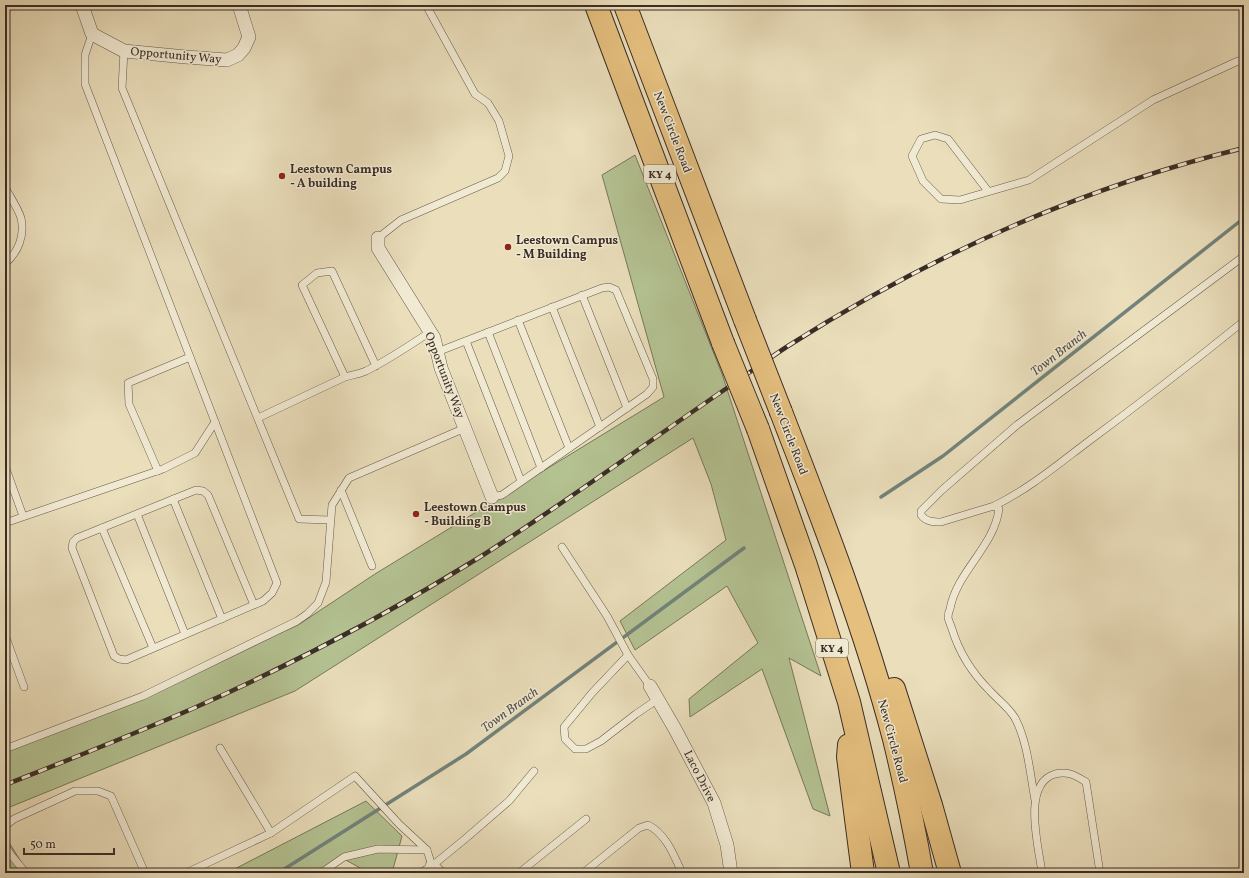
<svg xmlns="http://www.w3.org/2000/svg" width="1249" height="878" font-family="Vollkorn,serif">
	<rect width="100%" height="100%" fill="#eadebb"/>
	<filter id="stains"><feTurbulence type="fractalNoise" baseFrequency=".005" numOctaves="4"/><feColorMatrix values="0 0 0 0 .2 0 0 0 0 .09 0 0 0 0 .02 0 0 0 .5 -.17"/></filter>
	<radialGradient id="worn" r=".72"><stop offset=".6" stop-color="#630" stop-opacity="0"/><stop offset="1" stop-color="#630" stop-opacity=".3"/></radialGradient>
	<!-- green -->
	<g fill="#b4c292" stroke="#77785c">
		<polygon points="635,155 722,374 821,676 789,658 830,816 813,809 762,669 690,717 689,699 758,643 727,586 635,650 620,621 726,540 711,484 693,438 295,691 5,809 5,747 143,696 298,625 375,574 664,397 602,175"/>
		<polygon points="366,801 402,836 392,873 369,873 344,859 321,873 227,873"/>
		<polygon points="5,836 28,873 5,873"/>
	</g>
	<g fill="none" stroke-linecap="round" stroke-linejoin="round">
		<!-- stream -->
		<g stroke="#72837b" stroke-width="3.5">
			<polyline points="881,497 943,456 1244,218"/>
			<polyline points="278,873 466,754 744,548"/>
		</g>
		<defs>
			<g id="lane">
				<polyline points="92,34 85,55 85,84 277,583 272,593 263,601 126,660 119,659 114,656 72,548 73,542 77,538 196,490 203,491 208,495 254,605"/>
				<polyline points="124,51 122,88 299,519 330,520"/>
				<path d="M 5,187 C 10,197 18,208 21,218 C 25,236 18,252 5,264"/>
				<polyline points="988,191 948,139 935,135 921,139 912,156 923,181 941,199 960,200 1029,180 1153,100 1238,61 1244,60"/>
				<polyline points="378,238 401,220 498,178 505,171 509,156 499,121 488,103 475,94 426,5"/>
				<polyline points="582,295 627,408"/>
				<polyline points="552,307 600,427"/>
				<polyline points="518,320 569,448"/>
				<polyline points="488,332 541,468"/>
				<polyline points="466,341 521,481"/>
				<polyline points="437,352 602,288 609,287 616,290 653,379 653,387 647,394 502,495 492,497"/>
				<path d="M 376,366 L 332,271 L 317,273 L 302,285 L 345,377 C 352,375 359,374 366,371 C 388,360 409,346 430,332"/>
				<polyline points="258,418 345,377"/>
				<polyline points="5,466 23,516"/>
				<polyline points="158,471 129,404 128,383 190,357"/>
				<polyline points="341,490 372,566"/>
				<polyline points="173,499 222,619"/>
				<path d="M 994,506 C 1027,490 1056,466 1085,444 C 1139,404 1192,363 1244,321"/>
				<polyline points="137,514 185,634"/>
				<polyline points="5,523 163,469 195,453 215,422"/>
				<polyline points="102,528 153,648"/>
				<polyline points="562,547 607,616 628,655"/>
				<polyline points="5,635 24,687"/>
				<polyline points="650,686 628,655 592,693 564,727 565,739 575,749 586,749 601,741 636,714 658,699"/>
				<polyline points="220,748 271,833"/>
				<polyline points="5,749 143,696 297,621 307,614 318,603 326,582 332,505 349,478 465,428"/>
				<path d="M 1035,800 C 1030,774 1028,744 1016,720 C 1011,709 998,700 990,691 C 973,674 959,652 952,629 C 951,626 949,621 948,618 C 948,615 949,611 950,609 C 957,571 994,547 999,509 L 994,506 L 941,522 C 934,522 926,522 921,515 L 921,511 L 942,490 L 1017,425 L 1244,256"/>
				<polyline points="5,826 14,819 75,791 98,791 111,796 145,873"/>
				<polyline points="5,846 11,855 26,873"/>
				<polyline points="186,873 271,833 355,776 399,824 427,850 432,866"/>
				<polyline points="321,873 344,857 378,849 427,850"/>
				<polyline points="420,873 432,866 465,839 509,801 534,771"/>
				<polyline points="519,873 586,819"/>
				<path d="M 583,873 L 639,828 L 648,825 C 666,834 674,855 682,873"/>
				<path d="M 1042,873 C 1039,848 1021,784 1055,774 C 1068,771 1075,775 1086,782 L 1100,873"/>
			</g>
			<g id="street">
				<polyline points="82,5 92,34 124,51 186,57 227,60 238,55 244,48 249,37 239,5"/>
				<polyline points="378,238 378,248 434,338 441,368 492,497"/>
				<polyline points="650,686 675,729 714,803 727,845 731,873"/>
				<polyline points="432,866 439,873"/>
			</g>
			<g id="highway">
				<polyline points="596,5 723,343"/>
				<polyline points="625,5 745,320"/>
				<path d="M 781,412 C 823,520 865,628 894,739 C 905,784 914,828 922,873"/>
				<polyline points="758,429 806,565 849,702 889,873"/>
				<polyline points="894,689 931,805 950,873"/>
				<polyline points="849,745 848,757 863,873"/>
			</g>
		</defs>
		<!-- lane casing -->
		<use href="#lane" stroke="#66594b" stroke-width="8"/>
		<!-- street casing -->
		<use href="#street" stroke="#66594b" stroke-width="14"/>
		<!-- highway casing -->
		<use href="#highway" stroke="#3a2d26" stroke-width="24"/>
		<!-- lane -->
		<use href="#lane" stroke="#f1ead3" stroke-width="7"/>
		<!-- street -->
		<use href="#street" stroke="#f1ead3" stroke-width="13"/>
		<!-- highway -->
		<use href="#highway" stroke="#e5bf7e" stroke-width="22"/>
		<defs>
			<path id="rail" d="M 5,785 C 68,760 132,735 194,708 C 293,664 388,614 480,557 C 565,503 646,443 730,386 C 749,373 768,359 788,346 C 928,257 1082,187 1244,148"/>
		</defs>
		<!-- rail casing -->
		<use href="#rail" stroke="#3a2d26" stroke-width="4.5"/>
		<!-- rail -->
		<use href="#rail" stroke="#f1ead3" stroke-width="3" stroke-dasharray="9" stroke-linecap="butt"/>
		<defs>
			<g id="highway-bridge">
				<polyline points="745,320 781,412"/>
				<polyline points="723,343 758,429"/>
			</g>
		</defs>
		<!-- highway-bridge casing -->
		<use href="#highway-bridge" stroke="#3a2d26" stroke-width="24" stroke-linecap="butt"/>
		<!-- highway-bridge -->
		<use href="#highway-bridge" stroke="#e5bf7e" stroke-width="22"/>
	</g>
	<!-- markers -->
	<g fill="#8f2418" stroke="#f1ead3" stroke-width="1.5">
		<circle cx="282" cy="176" r="4"/>
		<circle cx="508" cy="247" r="4"/>
		<circle cx="416" cy="514" r="4"/>
	</g>
	<g text-anchor="middle" stroke-width="3" stroke-linejoin="round" paint-order="stroke">
		<!-- shield labels -->
		<g fill="#f1ead3" stroke="#71665a" stroke-width="1">
			<rect x="644" y="165" width="32" height="18" rx="3"/>
			<rect x="816" y="639" width="32" height="18" rx="3"/>
		</g>
		<g font-size="11" font-weight="bold" fill="#3a2d26">
			<text x="660" y="178">KY 4</text>
			<text x="832" y="652">KY 4</text>
		</g>
		<!-- street labels -->
		<g font-size="12" fill="#3a2d26" stroke="#f1ead3">
			<text transform="translate(176 55) rotate(5)" y="4">Opportunity Way</text>
			<text transform="translate(673 132) rotate(69)" y="4">New Circle Road</text>
			<text transform="translate(445 375) rotate(69)" y="4">Opportunity Way</text>
			<text transform="translate(789 434) rotate(69)" y="4">New Circle Road</text>
			<text transform="translate(893 741) rotate(75)" y="4">New Circle Road</text>
			<text transform="translate(700 776) rotate(63)" y="4">Laco Drive</text>
		</g>
		<!-- poi labels -->
		<g font-size="12" font-weight="bold" fill="#3a2d26" stroke="#f1ead3" text-anchor="start">
			<text x="290" y="173">Leestown Campus<tspan x="290" dy="14">- A building</tspan></text>
			<text x="516" y="244">Leestown Campus<tspan x="516" dy="14">- M Building</tspan></text>
			<text x="424" y="511">Leestown Campus<tspan x="424" dy="14">- Building B</tspan></text>
		</g>
		<!-- water labels -->
		<g font-size="13" font-style="italic" fill="#52514a" stroke="#f1ead3">
			<text transform="translate(1058 352) rotate(-38)" y="5">Town Branch</text>
			<text transform="translate(509 709) rotate(-36)" y="5">Town Branch</text>
		</g>
	</g>
	<!-- margin -->
	<rect width="1249" height="878" fill="none" stroke="#eadebb" stroke-width="20"/>
	<rect x="6" y="6" width="1237" height="866" fill="none" stroke="#3a2d26" stroke-width="2"/>
	<rect x="10" y="10" width="1229" height="858" fill="none" stroke="#3a2d26"/>
	<!-- scale -->
	<path d="M24 848v6h90v-6" fill="none" stroke="#3a2d26" stroke-width="2"/>
	<text x="30" y="848" font-size="12" fill="#3a2d26" stroke="#f1ead3" stroke-width="3" paint-order="stroke">50 m</text>
	<rect width="100%" height="100%" filter="url(#stains)"/>
	<rect width="100%" height="100%" fill="url(#worn)"/>
</svg>
